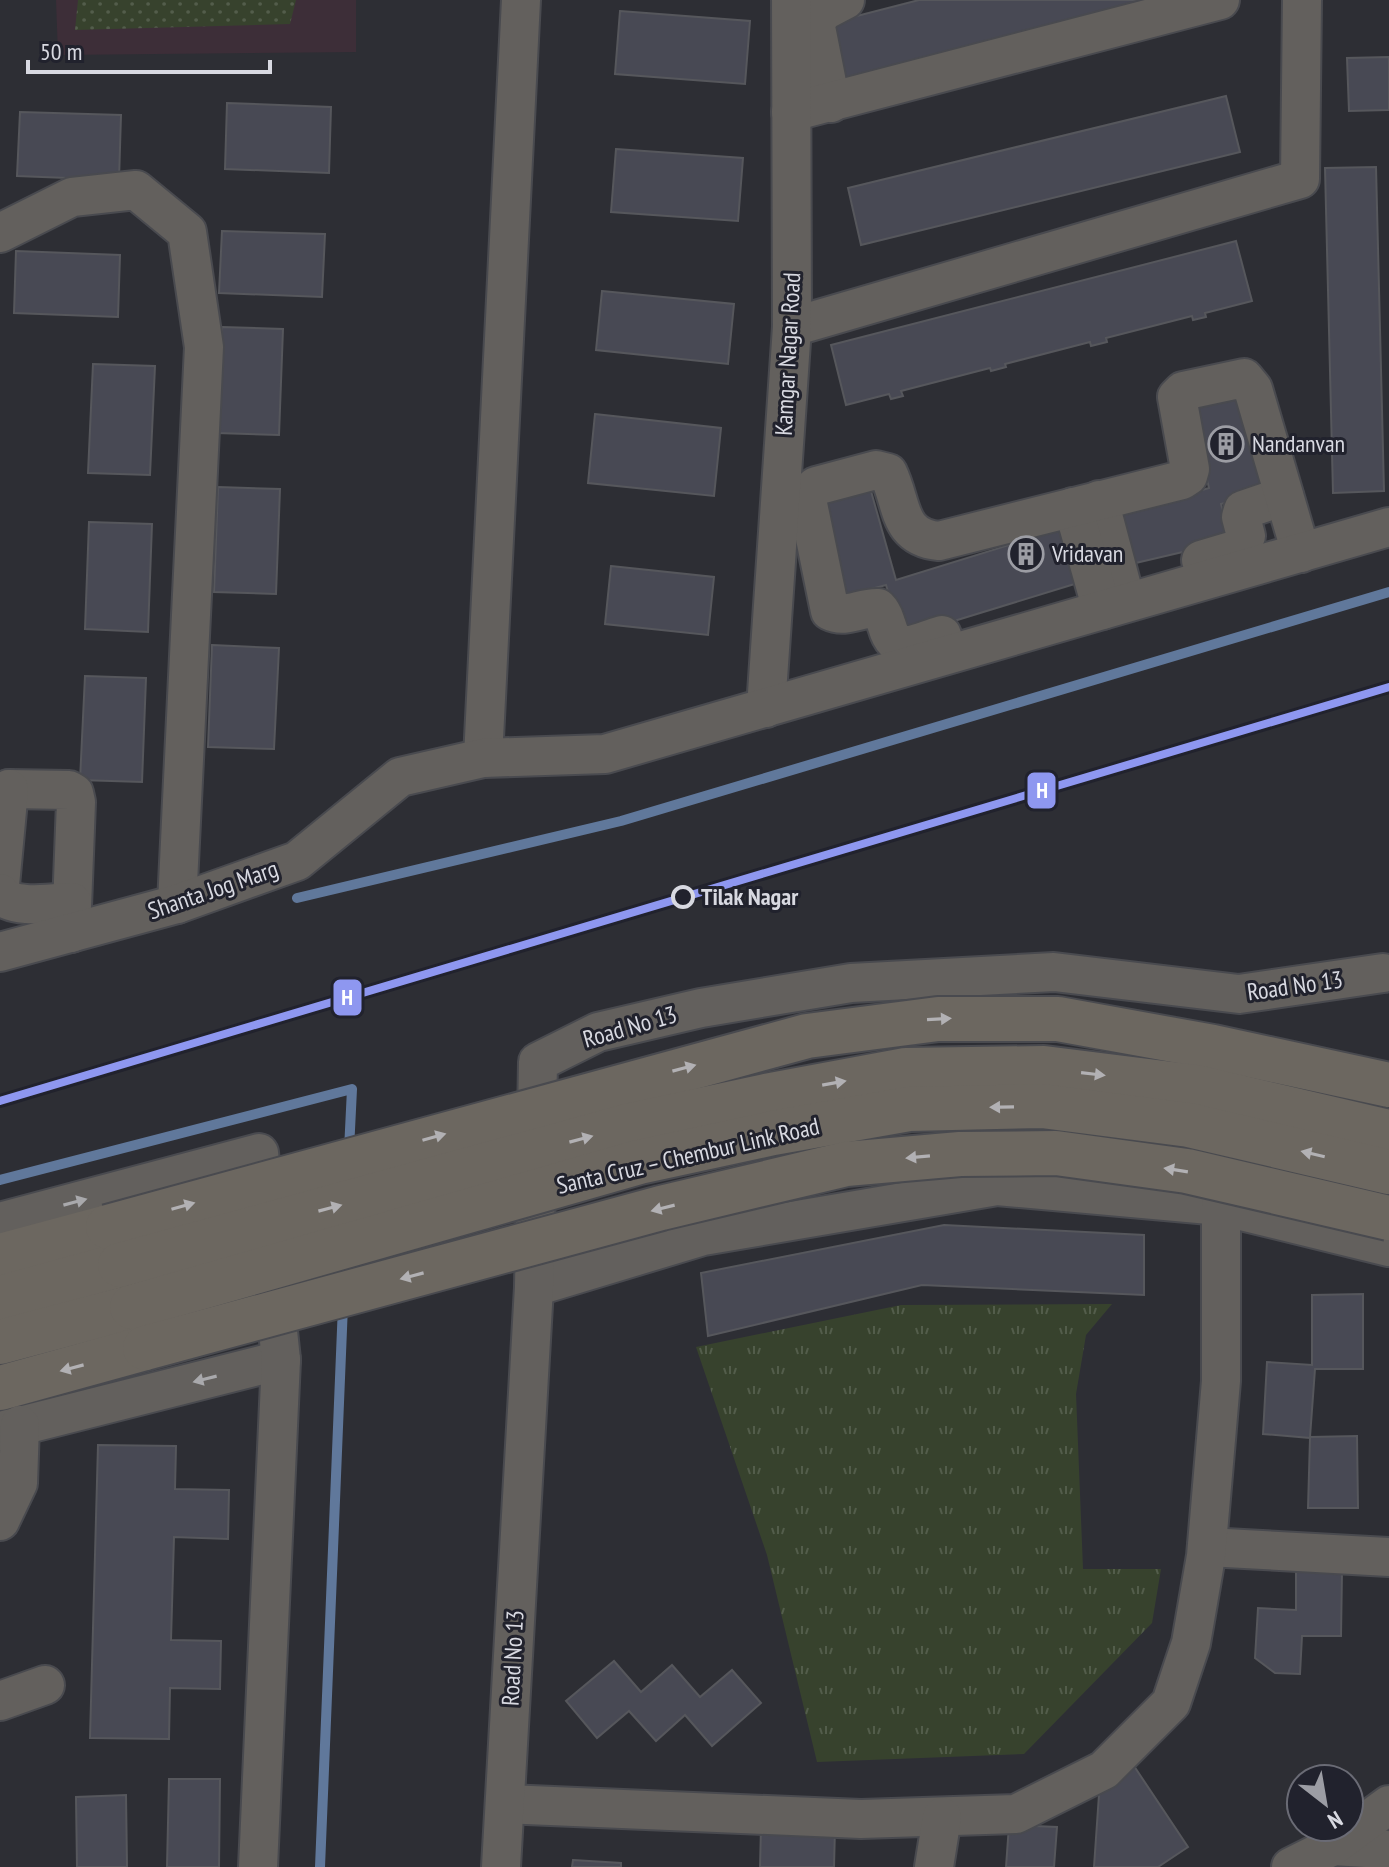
<svg xmlns="http://www.w3.org/2000/svg" width="1389" height="1867" font-family="'PT Sans Narrow',sans-serif">
	<defs>
		<pattern id="grass-tufts" width="24" height="20" patternUnits="userSpaceOnUse" patternTransform="scale(2)"><rect width="24" height="20" fill="#37422d"/><path d="M3 7l-1-3M5 7V3M7 7l1-3M15 17l-1-3M17 17v-4M19 17l1-3" fill="none" stroke="#535d4b"/></pattern>
		<pattern id="park-dots" width="8" height="8" patternUnits="userSpaceOnUse" patternTransform="scale(2)"><rect width="8" height="8" fill="#37422d"/><path d="M2 2h.1M6 6h.1" fill="none" stroke="#535d4b" stroke-width="1.8" stroke-linecap="round"/></pattern>
	</defs>
	<rect width="100%" height="100%" fill="#2d2e34"/>
	<!-- education -->
	<polygon fill="#3d2e38" points="56,0 356,0 356,52 58,55"/>
	<!-- grass -->
	<polygon fill="url(#grass-tufts)" points="1112,1304 1086,1335 1076,1394 1083,1569 1161,1569 1152,1623 1024,1754 817,1762 767,1555 696,1347 901,1305"/>
	<!-- park -->
	<polygon fill="url(#park-dots)" points="78,0 296,0 290,24 75,30"/>
	<g fill="none" stroke-linecap="round" stroke-linejoin="round">
		<!-- stream -->
		<g stroke="#60789b" stroke-width="10">
			<polyline points="297,898 621,821 1389,592"/>
			<polyline points="0,1180 352,1089 349,1150"/>
			<polyline points="320,1867 343,1305"/>
		</g>
	</g>
	<!-- building -->
	<g fill="#484954" stroke="#56575c" stroke-width="2">
		<polygon points="919,0 1150,0 832,81 818,26"/>
		<polygon points="620,11 750,21 745,84 615,74"/>
		<polygon points="1389,57 1389,110 1349,111 1347,58"/>
		<polygon points="1226,96 1240,152 861,245 848,188"/>
		<polygon points="227,103 331,107 329,173 225,169"/>
		<polygon points="20,112 121,115 119,180 17,176"/>
		<polygon points="616,149 743,158 738,221 611,212"/>
		<polygon points="1376,167 1384,491 1333,493 1325,168"/>
		<polygon points="222,231 325,234 322,297 219,293"/>
		<polygon points="1236,241 1252,301 1205,313 1206,317 1193,320 1192,316 1106,338 1107,342 1091,346 1090,342 1005,364 1006,367 991,371 990,368 901,391 903,396 891,399 889,394 846,405 831,345"/>
		<polygon points="16,251 120,255 118,317 14,313"/>
		<polygon points="602,291 734,304 728,364 596,350"/>
		<polygon points="222,327 283,329 279,435 217,433"/>
		<polygon points="93,364 155,366 150,475 88,473"/>
		<polygon points="1239,388 1267,491 1221,504 1230,541 1127,565 1116,515 1209,488 1188,399"/>
		<polygon points="595,414 721,428 714,496 588,483"/>
		<polygon points="869,484 896,580 1064,528 1081,582 902,637 886,585 841,597 814,500"/>
		<polygon points="218,487 280,489 276,594 214,592"/>
		<polygon points="89,522 152,524 148,632 85,629"/>
		<polygon points="611,566 714,577 708,635 605,624"/>
		<polygon points="212,645 279,648 274,749 208,747"/>
		<polygon points="85,676 146,678 142,782 80,780"/>
		<polygon points="944,1225 1144,1235 1144,1295 922,1285 708,1336 701,1273"/>
		<polygon points="1363,1294 1363,1369 1315,1369 1310,1437 1357,1436 1358,1508 1308,1508 1310,1438 1263,1434 1267,1362 1312,1365 1312,1295"/>
		<polygon points="98,1445 176,1446 175,1489 229,1490 228,1539 174,1537 171,1640 221,1641 220,1689 170,1688 169,1739 90,1738"/>
		<polygon points="1296,1570 1342,1571 1341,1636 1302,1636 1300,1674 1275,1673 1255,1658 1258,1608 1296,1610"/>
		<polygon points="614,1661 641,1692 672,1665 700,1697 732,1670 761,1703 712,1746 685,1715 656,1741 629,1711 597,1738 566,1701"/>
		<polygon points="1130,1760 1188,1847 1158,1867 1094,1867 1100,1780"/>
		<polygon points="169,1779 220,1779 219,1867 167,1867"/>
		<polygon points="126,1795 127,1867 77,1867 76,1797"/>
		<polygon points="1009,1825 1057,1827 1054,1867 1006,1867"/>
		<polygon points="761,1827 835,1828 834,1867 760,1867"/>
		<polygon points="573,1860 621,1863 621,1867 572,1867"/>
	</g>
	<g fill="none" stroke-linecap="round" stroke-linejoin="round">
		<defs>
			<g id="minor">
				<polyline points="831,103 815,22 824,11 845,0"/>
				<polyline points="791,112 1220,0"/>
				<polyline points="0,233 72,197 136,190 187,232 204,347 177,904"/>
				<polyline points="792,327 1300,179 1302,0"/>
				<polyline points="1099,500 1125,598"/>
				<polyline points="1073,507 1102,610"/>
				<polyline points="1201,560 1238,549 1246,536 1241,517 1243,510 1284,496"/>
				<path d="M 942,635 C 917,642 896,658 887,626 C 884,618 884,614 878,608 C 861,607 846,619 830,611 L 807,499 L 809,492 L 816,486 L 876,470 L 888,473 C 903,504 897,537 939,541 L 1182,480 L 1188,476 L 1190,469 L 1177,397 L 1183,391 L 1244,378 L 1253,389 L 1301,553"/>
				<polyline points="766,708 792,327 791,0"/>
				<polyline points="483,758 521,0"/>
				<polyline points="0,794 9,789 69,790 74,793 76,802 71,933"/>
				<polyline points="0,885 9,789"/>
				<path d="M 0,893 C 9,910 54,903 72,902"/>
				<polyline points="0,952 177,904 297,861 400,777 483,758 605,754 1389,527"/>
				<polyline points="0,1222 259,1153 266,1213"/>
				<polyline points="534,1287 703,1236 997,1186 1221,1206 1389,1247"/>
				<polyline points="0,1431 281,1360"/>
				<polyline points="0,1521 18,1483 20,1425"/>
				<polyline points="1207,1547 1389,1557"/>
				<polyline points="0,1701 45,1685"/>
				<polyline points="505,1804 861,1819 1016,1814 1104,1770 1171,1703 1191,1643 1206,1556 1221,1381 1221,1206"/>
				<polyline points="1333,1846 1382,1849 1389,1854"/>
				<polyline points="258,1867 281,1360 273,1283"/>
				<polyline points="501,1867 534,1287 538,1062 598,1032 701,1008 851,983 1054,972 1239,994 1383,973"/>
				<polyline points="934,1867 942,1817"/>
				<polyline points="1291,1867 1333,1846 1389,1805"/>
			</g>
			<g id="highway">
				<polyline points="0,1256 108,1227"/>
				<polyline points="0,1298 120,1265"/>
				<polyline points="0,1342 132,1307"/>
				<polyline points="0,1388 145,1348"/>
			</g>
		</defs>
		<!-- minor casing -->
		<use href="#minor" stroke="#494a4f" stroke-width="42"/>
		<!-- highway casing -->
		<use href="#highway" stroke="#494a4f" stroke-width="48"/>
		<!-- minor -->
		<use href="#minor" stroke="#63605d" stroke-width="38"/>
		<!-- highway -->
		<use href="#highway" stroke="#6c6760" stroke-width="44"/>
		<defs>
			<g id="highway-bridge">
				<polyline points="108,1227 807,1036 938,1019 1058,1019 1213,1047 1389,1085"/>
				<polyline points="120,1265 631,1125 766,1096 906,1070 1044,1068 1196,1087 1389,1132"/>
				<polyline points="132,1307 639,1162 773,1133 909,1109 1042,1106 1189,1125 1389,1172"/>
				<polyline points="145,1348 661,1208 846,1164 960,1154 1056,1153 1187,1171 1389,1218"/>
			</g>
		</defs>
		<!-- highway-bridge casing -->
		<use href="#highway-bridge" stroke="#494a4f" stroke-width="48" stroke-linecap="butt"/>
		<!-- highway-bridge -->
		<use href="#highway-bridge" stroke="#6c6760" stroke-width="44"/>
		<defs>
			<polyline id="rail-1" points="0,1101 1389,687"/>
		</defs>
		<!-- rail-1 casing -->
		<use href="#rail-1" stroke="#21222d" stroke-width="14"/>
		<!-- rail-1 -->
		<use href="#rail-1" stroke="#8e97f0" stroke-width="8"/>
	</g>
	<!-- one-way arrows -->
	<defs><path id="oneway-solid" d="M-6-.8H1V-3.2L6.5 0L1 3.2V.8H-6Z" transform="scale(2)"/></defs>
	<g fill="#b2b1b4">
		<use href="#oneway-solid" transform="translate(939 1019) rotate(-3)"/>
		<use href="#oneway-solid" transform="translate(684 1068) rotate(-15)"/>
		<use href="#oneway-solid" transform="translate(1093 1074) rotate(7)"/>
		<use href="#oneway-solid" transform="translate(834 1083) rotate(-10)"/>
		<use href="#oneway-solid" transform="translate(1002 1107) rotate(179)"/>
		<use href="#oneway-solid" transform="translate(434 1137) rotate(-16)"/>
		<use href="#oneway-solid" transform="translate(581 1139) rotate(-15)"/>
		<use href="#oneway-solid" transform="translate(1313 1154) rotate(-167)"/>
		<use href="#oneway-solid" transform="translate(918 1157) rotate(175)"/>
		<use href="#oneway-solid" transform="translate(1176 1170) rotate(-171)"/>
		<use href="#oneway-solid" transform="translate(183 1206) rotate(-16)"/>
		<use href="#oneway-solid" transform="translate(330 1208) rotate(-15)"/>
		<use href="#oneway-solid" transform="translate(663 1208) rotate(166)"/>
		<use href="#oneway-solid" transform="translate(412 1276) rotate(165)"/>
		<use href="#oneway-solid" transform="translate(72 1368) rotate(165)"/>
	</g>
	<g fill="#a9a9ac">
		<use href="#oneway-solid" transform="translate(75 1202) rotate(-15)"/>
		<use href="#oneway-solid" transform="translate(205 1379) rotate(166)"/>
	</g>
	<!-- icons -->
	<defs>
		<symbol id="building-ring" viewBox="-11 -11 22 22"><circle r="9.5" fill="#21222d" stroke="#9c9da4" stroke-width="1.5"/><path d="M-4-6H4V6H1V3H-1V6H-4ZM-2.5-4.3h1.7v1.8h-1.7ZM.8-4.3h1.7v1.8H.8ZM-2.5-1h1.7V.8h-1.7ZM.8-1h1.7V.8H.8Z" fill="#9c9da4"/></symbol>
	</defs>
	<g fill-rule="evenodd">
		<use href="#building-ring" x="1206" y="424" width="40" height="40"/>
		<use href="#building-ring" x="1006" y="534" width="40" height="40"/>
	</g>
	<!-- markers -->
	<circle fill="#21222d" stroke="#d8d9e1" stroke-width="4" cx="683" cy="897" r="10"/>
	<g text-anchor="middle" stroke-width="6" stroke-linejoin="round" paint-order="stroke">
		<!-- street labels -->
		<g font-size="24" fill="#d8d9e1" stroke="#21222d">
			<text transform="translate(788 354) rotate(-87)" y="8">Kamgar Nagar Road</text>
			<text transform="translate(213 890) rotate(-19)" y="8">Shanta Jog Marg</text>
			<text transform="translate(1295 986) rotate(-8)" y="8">Road No 13</text>
			<text transform="translate(630 1027) rotate(-16)" y="8">Road No 13</text>
			<text transform="translate(688 1156) rotate(-13)" y="8">Santa Cruz – Chembur Link Road</text>
			<text transform="translate(513 1658) rotate(-87)" y="8">Road No 13</text>
		</g>
		<!-- poi labels -->
		<g font-size="24" fill="#d8d9e1" stroke="#21222d" text-anchor="start">
			<text x="1252" y="452">Nandanvan</text>
			<text x="1052" y="562">Vridavan</text>
		</g>
		<!-- stop labels -->
		<g font-size="24" font-weight="bold" fill="#d8d9e1" stroke="#21222d" text-anchor="start">
			<text x="701" y="905">Tilak Nagar</text>
		</g>
	</g>
	<g stroke="#21222d" stroke-width="3">
		<rect x="1026" y="771" width="31" height="39" rx="8" fill="#8e97f0"/>
		<rect x="332" y="978" width="31" height="39" rx="8" fill="#8e97f0"/>
	</g>
	<g font-size="22" text-anchor="middle" font-weight="bold" fill="#fff">
		<text x="1042" y="798">H</text>
		<text x="347" y="1005">H</text>
	</g>
	<!-- north arrow -->
	<g transform="translate(1325 1803) rotate(149)"><circle r="38" fill="#21222d" stroke="#6a6b75" stroke-width="2"/>
	<path d="M0-6L14 30L0 20L-14 30Z" fill="#9c9da4"/>
	<text y="-12" font-size="22" font-weight="bold" text-anchor="middle" fill="#d8d9e1">N</text>
	</g>
	<!-- scale -->
	<path d="M28 60v12h242v-12" fill="none" stroke="#d8d9e1" stroke-width="4"/>
	<text x="40" y="60" font-size="24" fill="#d8d9e1" stroke="#21222d" stroke-width="6" paint-order="stroke">50 m</text>
</svg>
